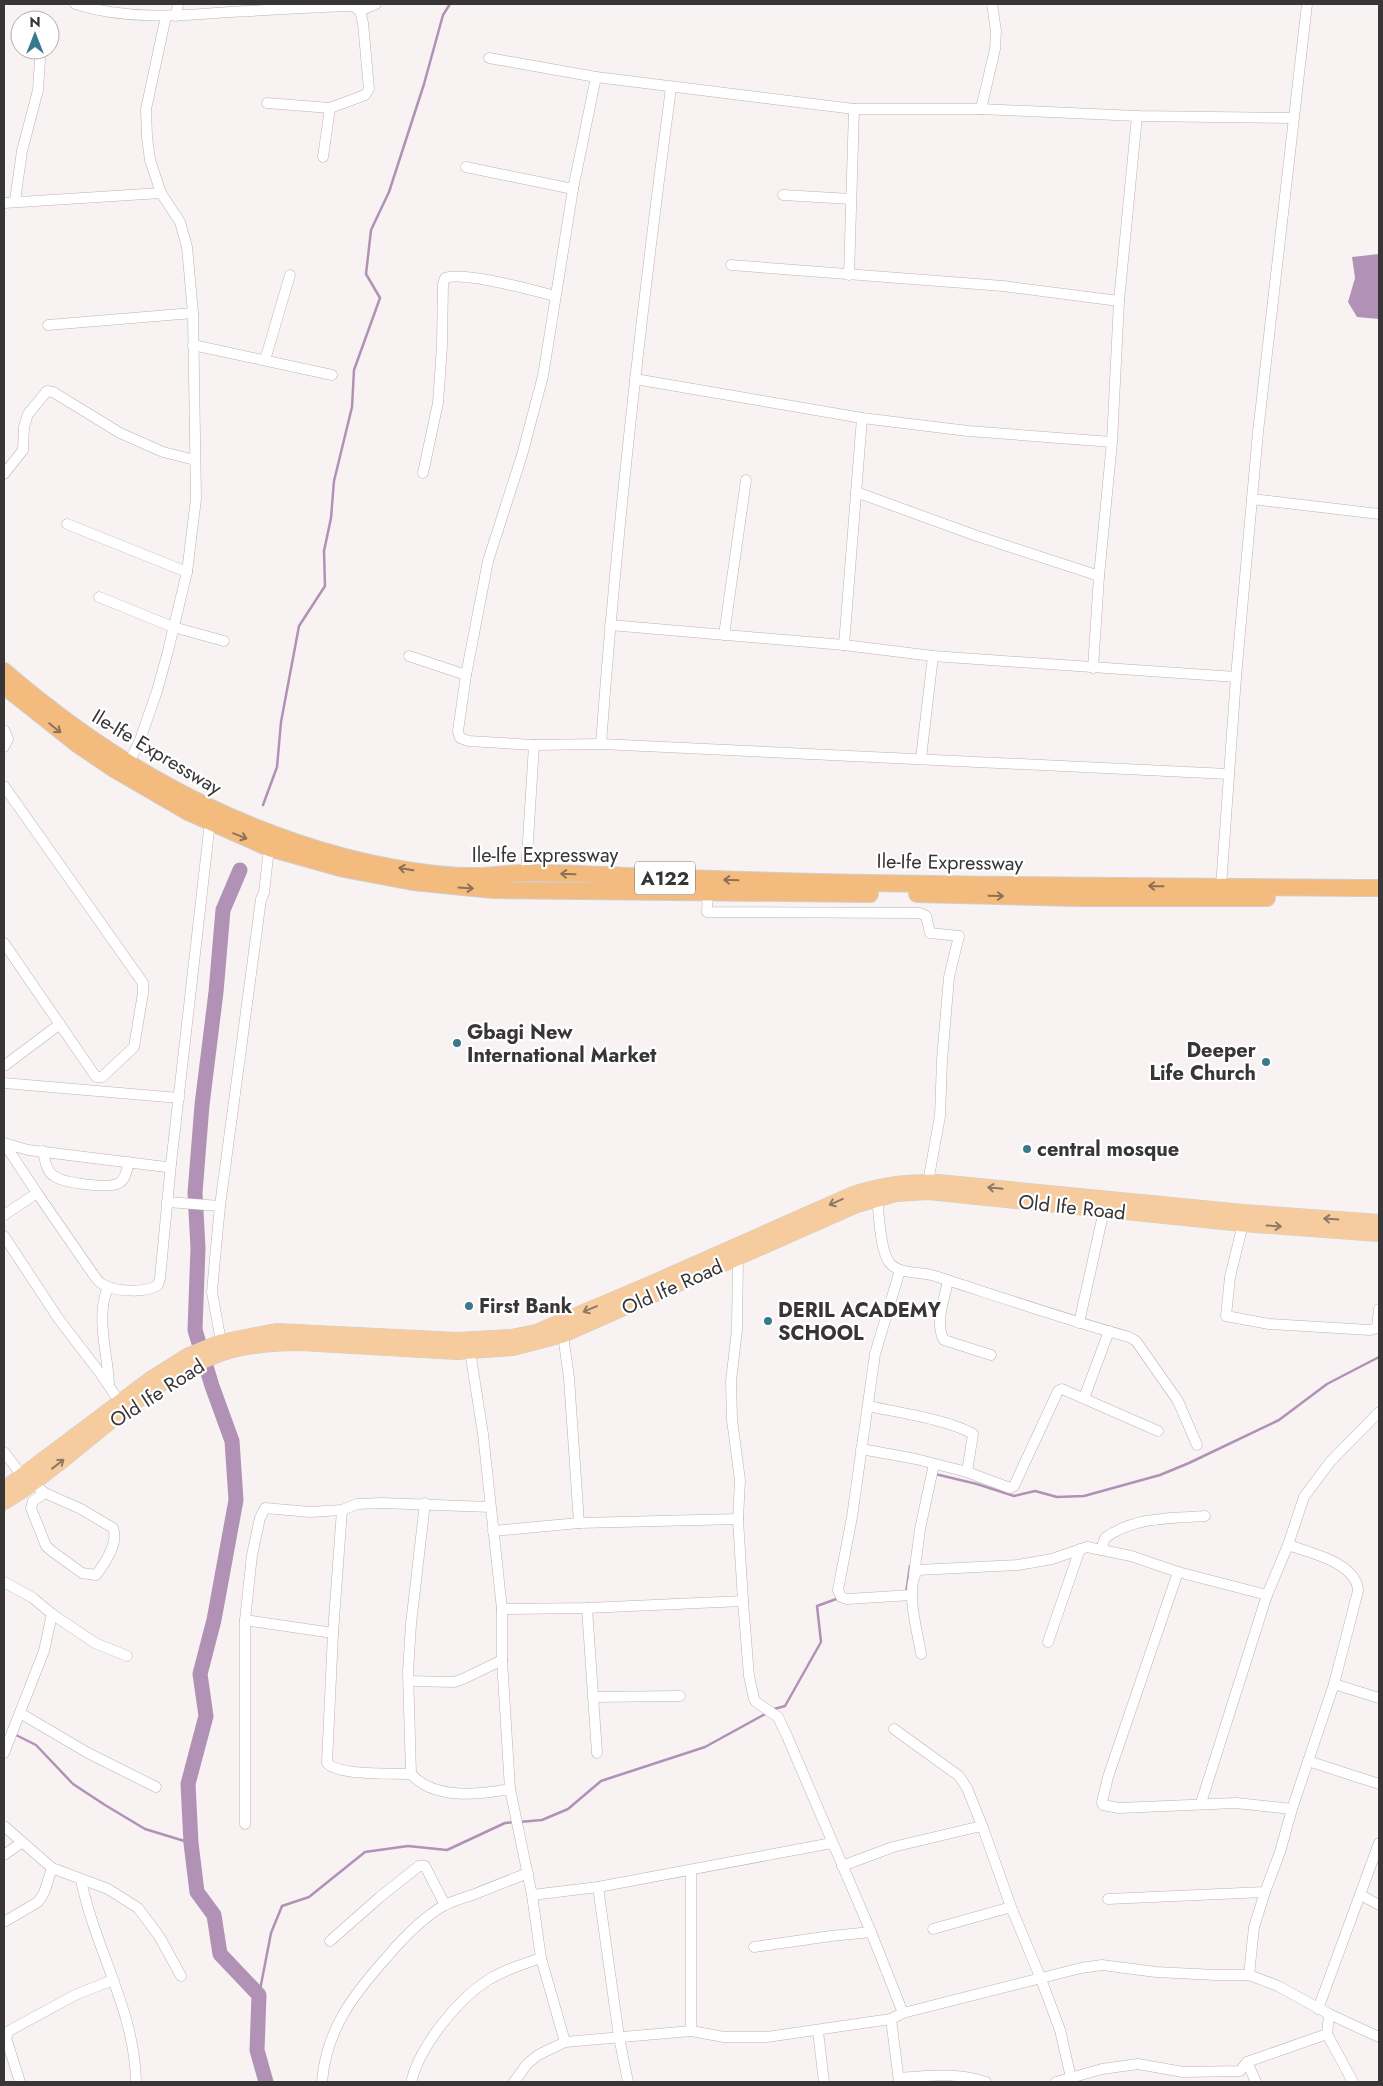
<svg xmlns="http://www.w3.org/2000/svg" width="1383" height="2086" font-family="Jost,sans-serif">
	<rect width="100%" height="100%" fill="#f8f3f2"/>
	<!-- water -->
	<polygon fill="#b291b6" points="1379,254 1379,319 1357,317 1348,302 1355,278 1352,257"/>
	<g fill="none" stroke-linecap="round" stroke-linejoin="round">
		<!-- stream -->
		<g stroke="#b291b6" stroke-width="2.5">
			<polyline points="263,805 277,767 281,722 299,626 325,586 324,551 331,518 334,481 352,407 354,370 380,298 366,274 371,230 389,192 424,84 443,15 450,4"/>
			<polyline points="935,1474 977,1484 1014,1496 1035,1491 1057,1497 1084,1496 1160,1475 1189,1463 1279,1420 1327,1384 1379,1357"/>
			<polyline points="906,1593 910,1566"/>
			<polyline points="774,1709 785,1706 821,1642 817,1606 839,1598"/>
			<polyline points="14,1734 36,1745 73,1784 105,1805 145,1829 191,1843"/>
			<polyline points="519,1822 542,1820 568,1809 601,1781 705,1747 767,1713"/>
			<polyline points="259,1995 271,1933 282,1906 309,1897 365,1852 408,1846 447,1850 505,1823 514,1822"/>
		</g>
		<!-- river -->
		<polyline stroke="#b291b6" stroke-width="15" points="240,870 223,910 216,992 202,1105 195,1193 198,1248 195,1330 212,1386 232,1441 236,1500 214,1620 200,1674 206,1716 188,1784 191,1843 197,1892 214,1915 220,1954 259,1995 257,2050 266,2082"/>
		<defs>
			<g id="minor">
				<path d="M 75,4 C 125,20 179,16 230,12 C 271,10 312,7 353,6 L 360,11 L 363,23 L 369,89 L 365,95 L 330,108 L 323,157"/>
				<polyline points="360,11 376,4"/>
				<polyline points="176,16 178,4"/>
				<polyline points="489,58 596,77 854,109 981,109 1137,116 1293,118"/>
				<polyline points="596,77 573,189 543,376 522,455 488,561 466,675 458,731 460,738 469,741 534,745 601,744 1229,774"/>
				<polyline points="267,103 330,108"/>
				<polyline points="981,109 995,49 996,31 992,4"/>
				<polyline points="466,167 573,189"/>
				<polyline points="783,195 851,199"/>
				<polyline points="15,201 22,151 38,90 40,59"/>
				<polyline points="4,203 161,193"/>
				<polyline points="731,265 1003,286 1119,301"/>
				<polyline points="849,275 854,109"/>
				<polyline points="48,325 193,313"/>
				<polyline points="193,345 332,375"/>
				<polyline points="265,360 290,275"/>
				<polyline points="635,379 862,418 968,431 1112,442"/>
				<path d="M 423,473 L 438,403 L 442,346 L 443,284 L 445,278 C 464,271 532,290 555,296"/>
				<polyline points="4,474 23,450 24,427 28,414 47,391 53,392 120,433 163,452 195,460"/>
				<polyline points="856,492 977,536 1099,576"/>
				<polyline points="1252,499 1379,514"/>
				<polyline points="67,524 187,572"/>
				<polyline points="99,597 173,627 224,641"/>
				<polyline points="610,625 844,645 933,656 1236,677"/>
				<polyline points="724,635 746,480"/>
				<polyline points="844,645 862,418"/>
				<polyline points="409,656 466,675"/>
				<polyline points="1093,668 1099,576 1112,442 1119,301 1137,116"/>
				<polyline points="4,730 8,739 4,747"/>
				<path d="M 601,744 C 617,524 642,306 671,88"/>
				<polyline points="921,758 933,656"/>
				<polyline points="129,763 140,740 157,691 167,655 187,572 196,499 193,313 187,247 180,222 161,193 150,160 147,137 146,109 166,16"/>
				<polyline points="4,786 143,983 143,993 134,1047 102,1077 96,1077 4,943"/>
				<polyline points="526,873 534,745"/>
				<polyline points="1221,887 1236,677 1258,432 1307,4"/>
				<polyline points="708,892 707,912 920,913 926,916 930,933 959,936 949,977 942,1060 940,1116 928,1182"/>
				<polyline points="4,1066 60,1024"/>
				<polyline points="4,1083 179,1098"/>
				<polyline points="4,1143 28,1150 166,1167 171,1164 210,822"/>
				<polyline points="4,1143 37,1193 4,1215"/>
				<path d="M 43,1151 C 45,1160 46,1171 54,1176 C 63,1183 109,1189 119,1183 C 126,1179 127,1169 129,1162"/>
				<path d="M 37,1193 L 93,1274 C 96,1278 99,1283 104,1285 C 117,1292 146,1293 158,1285 L 160,1278 L 171,1164"/>
				<path d="M 877,1198 C 879,1214 880,1250 889,1262 C 898,1275 921,1271 935,1276 C 1000,1297 1064,1319 1129,1337 L 1136,1341 L 1178,1401 L 1197,1445"/>
				<polyline points="167,1202 220,1206"/>
				<polyline points="1243,1224 1230,1277 1226,1316 1269,1324 1370,1330 1377,1328 1379,1309"/>
				<polyline points="4,1236 58,1318 100,1373 119,1401"/>
				<polyline points="738,1258 737,1330 731,1381 732,1420 740,1480 738,1519 743,1601 749,1676 754,1699 756,1702 778,1717 787,1736 871,1932 903,2013"/>
				<polyline points="900,1270 875,1354 852,1517 838,1590 841,1597 847,1599 912,1595"/>
				<path d="M 948,1280 C 945,1298 934,1324 944,1340 L 991,1355"/>
				<path d="M 108,1287 C 95,1319 108,1352 109,1385"/>
				<polyline points="1079,1323 1104,1210"/>
				<polyline points="563,1335 569,1378 579,1523"/>
				<polyline points="221,1342 212,1292 215,1258 220,1206 261,899 264,893 269,848"/>
				<polyline points="470,1351 483,1434 502,1609 502,1660 510,1789 532,1895 541,1958 565,2042"/>
				<polyline points="1084,1398 1109,1331"/>
				<path d="M 868,1406 C 896,1412 950,1420 973,1434 L 967,1472 L 1010,1488 L 1014,1486 L 1058,1391 L 1062,1389 L 1158,1431"/>
				<polyline points="861,1449 916,1459 967,1472"/>
				<polyline points="4,1452 23,1477"/>
				<path d="M 33,1483 L 45,1493 L 81,1509 L 113,1528 C 119,1543 105,1563 96,1575 L 82,1573 L 53,1552 L 46,1546 L 31,1508 L 33,1501 L 45,1493"/>
				<path d="M 342,1510 L 333,1633 L 327,1763 C 339,1776 393,1773 411,1774 C 434,1800 479,1795 510,1789"/>
				<polyline points="493,1531 579,1523 738,1519"/>
				<path d="M 1101,1550 L 1105,1538 C 1134,1517 1170,1518 1205,1516"/>
				<polyline points="1178,1572 1108,1777 1102,1802 1103,1805 1119,1808 1236,1803 1292,1809"/>
				<polyline points="914,1575 920,1529 934,1464"/>
				<polyline points="4,1582 33,1598 52,1614 44,1651 4,1753"/>
				<polyline points="587,1608 597,1753"/>
				<polyline points="502,1609 587,1608 743,1601"/>
				<polyline points="52,1614 95,1643 127,1656"/>
				<polyline points="245,1620 333,1633"/>
				<polyline points="1048,1642 1080,1549"/>
				<path d="M 921,1654 C 918,1633 904,1587 918,1570 L 1018,1565 L 1052,1559 L 1087,1547 L 1131,1556 L 1178,1572 L 1267,1595"/>
				<polyline points="409,1681 454,1682 463,1679 502,1660"/>
				<polyline points="1334,1684 1379,1698"/>
				<polyline points="593,1697 680,1696"/>
				<polyline points="20,1713 88,1753 156,1787"/>
				<polyline points="894,1729 959,1776 967,1788 983,1828"/>
				<polyline points="1308,1761 1379,1784"/>
				<polyline points="411,1774 408,1671 411,1624 425,1503"/>
				<polyline points="1201,1803 1267,1595 1288,1545 1304,1497 1330,1462 1379,1412"/>
				<polyline points="245,1824 245,1620 252,1555 260,1518 265,1508 310,1512 342,1510 357,1504 382,1503 490,1507"/>
				<polyline points="4,1826 52,1868 108,1889 138,1908 159,1936 181,1976"/>
				<polyline points="4,1855 21,1843"/>
				<polyline points="842,1866 893,1847 977,1827 983,1828 1011,1907 1041,1979 1060,2030 1071,2078"/>
				<path d="M 81,1880 C 95,1949 135,2011 136,2082"/>
				<polyline points="598,1887 619,2037 628,2082"/>
				<polyline points="532,1895 598,1887 832,1843"/>
				<polyline points="1361,1895 1379,1905"/>
				<polyline points="1108,1899 1265,1892"/>
				<polyline points="4,1922 38,1902 44,1893 52,1868"/>
				<polyline points="933,1929 1011,1907"/>
				<polyline points="330,1941 380,1897 419,1866 425,1866 445,1905"/>
				<polyline points="754,1947 831,1936 871,1932"/>
				<path d="M 1249,1975 L 1254,1927 L 1265,1892 L 1280,1852 L 1292,1809 L 1334,1684 L 1358,1591 C 1357,1563 1311,1553 1288,1545"/>
				<polyline points="1318,2009 1379,1843"/>
				<polyline points="1329,2014 1327,2034 1353,2082"/>
				<polyline points="891,2019 899,2082"/>
				<polyline points="691,2031 691,1870"/>
				<polyline points="818,2031 824,2082"/>
				<polyline points="1247,2062 1256,2082"/>
				<path d="M 899,2078 C 931,2076 955,2072 986,2082"/>
				<polyline points="20,2082 6,2038 9,2031 75,1995 113,1980"/>
				<path d="M 322,2082 C 326,2030 353,1995 387,1957 C 403,1938 421,1919 443,1906 C 452,1901 464,1898 475,1894 C 492,1887 510,1880 528,1873"/>
				<path d="M 411,2082 C 420,2046 457,2000 488,1980 C 504,1970 523,1964 541,1958"/>
				<polyline points="514,2082 527,2064 538,2055 565,2042 691,2031 724,2037 767,2037 891,2019 903,2013 1081,1968 1102,1965 1156,1972 1216,1975 1249,1975 1278,1986 1329,2014 1379,2037"/>
				<polyline points="1056,2082 1102,2069 1138,2064 1183,2072 1240,2071 1247,2062 1327,2034"/>
			</g>
			<g id="primary">
				<path d="M 4,1489 L 152,1378 L 187,1356 L 221,1342 L 276,1331 L 457,1340 L 511,1337 L 536,1332 L 652,1283 L 853,1194 C 884,1184 905,1182 938,1182 L 1243,1212 L 1379,1222"/>
				<path d="M 4,1502 C 27,1489 48,1472 68,1456 C 116,1418 164,1373 223,1353 C 248,1345 275,1343 301,1343 L 457,1352 L 513,1348 L 563,1335 L 857,1205 L 896,1194 L 928,1192 L 1243,1224 L 1379,1234"/>
			</g>
			<g id="trunk">
				<path d="M 4,671 C 104,757 213,821 341,856 C 378,866 437,877 475,876 C 492,876 509,873 525,873 C 568,872 612,876 654,877 C 896,886 1138,886 1379,888"/>
				<polyline points="4,686 77,744 114,769 188,812 269,848 344,869 413,882 493,890 870,894"/>
				<polyline points="917,894 1079,898 1267,898"/>
			</g>
		</defs>
		<!-- minor casing -->
		<use href="#minor" stroke="#b9b4b3" stroke-width="11"/>
		<!-- primary casing -->
		<use href="#primary" stroke="#cfcfcf" stroke-width="16"/>
		<!-- trunk casing -->
		<use href="#trunk" stroke="#cfcfcf" stroke-width="18"/>
		<!-- minor -->
		<use href="#minor" stroke="#fff" stroke-width="10"/>
		<!-- primary -->
		<use href="#primary" stroke="#f6cc9e" stroke-width="15"/>
		<!-- trunk -->
		<use href="#trunk" stroke="#f3bb7e" stroke-width="16"/>
	</g>
	<!-- one-way arrows -->
	<defs><path id="oneway-shaft" d="M-6 0H5M1.5-3L5.5 0L1.5 3" fill="none" stroke-width="1.6" stroke-linecap="round" stroke-linejoin="round" transform="scale(1.25)"/></defs>
	<g stroke="#8c7156">
		<use href="#oneway-shaft" transform="translate(55 728) rotate(39)"/>
		<use href="#oneway-shaft" transform="translate(240 836) rotate(22)"/>
		<use href="#oneway-shaft" transform="translate(406 869) rotate(-170)"/>
		<use href="#oneway-shaft" transform="translate(568 874) rotate(-178)"/>
		<use href="#oneway-shaft" transform="translate(731 880) rotate(-178)"/>
		<use href="#oneway-shaft" transform="translate(1156 886) rotate(-179)"/>
		<use href="#oneway-shaft" transform="translate(466 888) rotate(4)"/>
		<use href="#oneway-shaft" transform="translate(996 896) rotate(1)"/>
	</g>
	<g stroke="#8d7964">
		<use href="#oneway-shaft" transform="translate(995 1188) rotate(-174)"/>
		<use href="#oneway-shaft" transform="translate(836 1202) rotate(156)"/>
		<use href="#oneway-shaft" transform="translate(1331 1219) rotate(-176)"/>
		<use href="#oneway-shaft" transform="translate(1274 1226) rotate(4)"/>
		<use href="#oneway-shaft" transform="translate(590 1309) rotate(157)"/>
		<use href="#oneway-shaft" transform="translate(58 1464) rotate(-38)"/>
	</g>
	<!-- markers -->
	<g fill="#387a8c" stroke="#fff" stroke-width="2">
		<circle cx="457" cy="1043" r="5"/>
		<circle cx="1266" cy="1062" r="5"/>
		<circle cx="1027" cy="1149" r="5"/>
		<circle cx="469" cy="1306" r="5"/>
		<circle cx="768" cy="1321" r="5"/>
	</g>
	<g text-anchor="middle" stroke-width="4.5" stroke-linejoin="round" paint-order="stroke">
		<!-- shield labels -->
		<rect fill="#fff" stroke="#737272" stroke-width="1" x="635" y="861.5" width="60" height="33" rx="4"/>
		<g font-size="19" font-weight="bold" fill="#373535">
			<text x="665" y="885">A122</text>
		</g>
		<!-- street labels -->
		<g font-size="20" fill="#373535" stroke="#fff">
			<text transform="translate(157 752) rotate(31)" y="7">Ile-Ife Expressway</text>
			<text x="545" y="862">Ile-Ife Expressway</text>
			<text transform="translate(950 862) rotate(1)" y="7">Ile-Ife Expressway</text>
			<text transform="translate(1072 1207) rotate(6)" y="7">Old Ife Road</text>
			<text transform="translate(672 1287) rotate(-24)" y="7">Old Ife Road</text>
			<text transform="translate(157 1393) rotate(-33)" y="7">Old Ife Road</text>
		</g>
		<!-- poi labels -->
		<g font-size="20" font-weight="bold" fill="#373535" stroke="#fff" text-anchor="start">
			<text x="467" y="1039">Gbagi New<tspan x="467" dy="23">International Market</tspan></text>
			<text x="1256" y="1057" text-anchor="end">Deeper<tspan x="1256" dy="23">Life Church</tspan></text>
			<text x="1037" y="1156">central mosque</text>
			<text x="479" y="1313">First Bank</text>
			<text x="778" y="1317">DERIL ACADEMY<tspan x="778" dy="23">SCHOOL</tspan></text>
		</g>
	</g>
	<!-- border -->
	<rect width="1383" height="2086" fill="none" stroke="#373535" stroke-width="10"/>
	<!-- north arrow -->
	<g transform="translate(35 35)"><circle r="24" fill="#ffffff" stroke="#afaeae"/>
	<path d="M0-4L9 19L0 12L-9 19Z" fill="#387a8c"/>
	<text y="-8" font-size="14" font-weight="bold" text-anchor="middle" fill="#373535">N</text>
	</g>
</svg>
